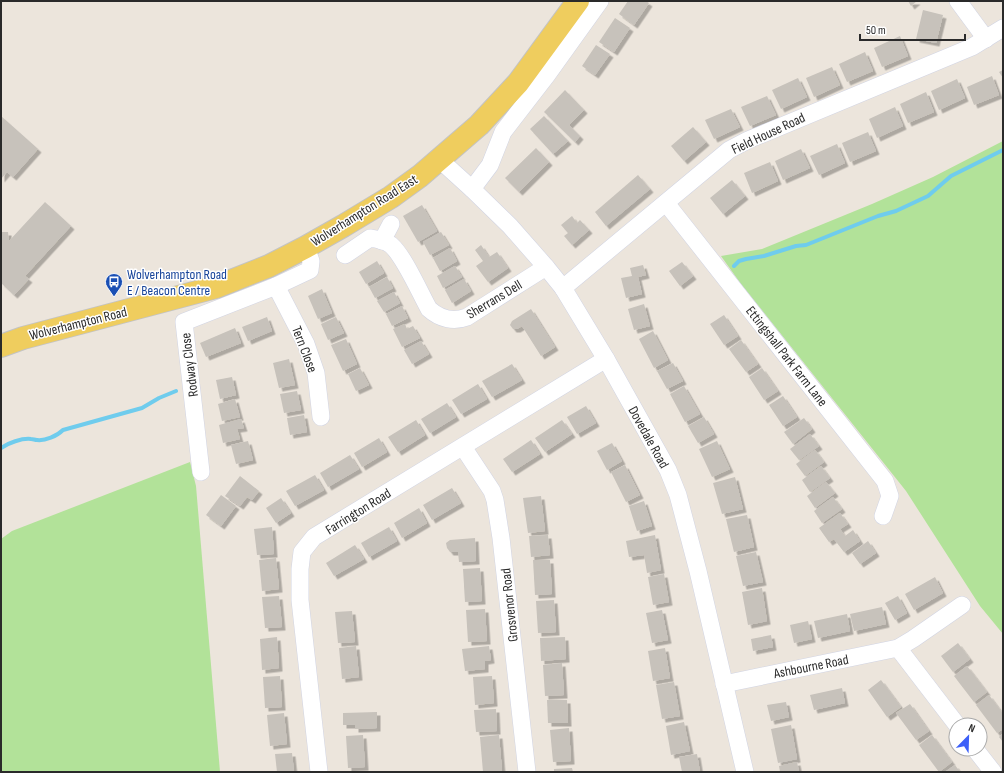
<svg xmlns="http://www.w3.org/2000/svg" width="1004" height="773" font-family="'Sofia Sans Condensed',sans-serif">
	<defs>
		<filter id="shadow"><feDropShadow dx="3.5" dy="3.5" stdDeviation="0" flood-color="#0004"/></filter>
	</defs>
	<rect width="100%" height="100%" fill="#ece5dc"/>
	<!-- green -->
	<g fill="#b2e299">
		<polygon points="1003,141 1003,634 980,606 906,491 741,284 721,256 762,249 872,204 933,177"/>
		<polygon points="190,462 196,486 220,772 1,772 1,539 12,531"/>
	</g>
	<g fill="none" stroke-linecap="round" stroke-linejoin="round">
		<!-- stream -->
		<g stroke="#6fcced" stroke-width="4">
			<polyline points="734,266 739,261 746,259 764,256 796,246 806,245 878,216 896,211 928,196 951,176 1003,150"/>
			<path d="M 1,448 C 8,443 22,438 31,439 C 33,439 35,440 37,440 C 45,441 57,436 63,430 L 142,408 L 159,398 L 176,391"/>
		</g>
	</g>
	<!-- building -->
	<g fill="#c7c2bb" filter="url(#shadow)">
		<polygon points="628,1 646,1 649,3 634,25 619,14"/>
		<polygon points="908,1 917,1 911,6"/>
		<polygon points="923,10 943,15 936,43 916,39"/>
		<polygon points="615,18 630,28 614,52 599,42"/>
		<polygon points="900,36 908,56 882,67 874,48"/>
		<polygon points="596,45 610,54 595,75 582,66"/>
		<polygon points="865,52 873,71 847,82 839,64"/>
		<polygon points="832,67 840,85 814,97 806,78"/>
		<polygon points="1003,70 1003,78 999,72"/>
		<polygon points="992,76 999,95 974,105 967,87"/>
		<polygon points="798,78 807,97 781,109 772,90"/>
		<polygon points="957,79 965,98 939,110 931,91"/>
		<polygon points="565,90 584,110 569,125 580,136 575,142 544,112"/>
		<polygon points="926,92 934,112 908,123 900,104"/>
		<polygon points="767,96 776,115 750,126 741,107"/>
		<polygon points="895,107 903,126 877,138 869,119"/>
		<polygon points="731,109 740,127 714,139 705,120"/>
		<polygon points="1,116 38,149 13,177 7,172 1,179"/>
		<polygon points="544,116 568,141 553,154 530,129"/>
		<polygon points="693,127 706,142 684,161 671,146"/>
		<polygon points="868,132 876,151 850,162 842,143"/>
		<polygon points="837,144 845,163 819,175 810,156"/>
		<polygon points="536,148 549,162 519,192 505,178"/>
		<polygon points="801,149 810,168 783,180 775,161"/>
		<polygon points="770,162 778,181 752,193 744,173"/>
		<polygon points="638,175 650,189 606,226 595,212"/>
		<polygon points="732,180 745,196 723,214 710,198"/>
		<polygon points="45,202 71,226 25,276 29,279 14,295 1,283 1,232 8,232 9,241"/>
		<polygon points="422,205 437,231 418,242 403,216"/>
		<polygon points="572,216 577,223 580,220 589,230 572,245 564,236 568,233 561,225"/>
		<polygon points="441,232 449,245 430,255 423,242"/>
		<polygon points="481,245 489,257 497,252 508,268 488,282 476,266 483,261 475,250"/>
		<polygon points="450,248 457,261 440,271 433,258"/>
		<polygon points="377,261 384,273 366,284 359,272"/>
		<polygon points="682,262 693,276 680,286 669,271"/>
		<polygon points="643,265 646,275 638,277 642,294 626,298 621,278 632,276 630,268"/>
		<polygon points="455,266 462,277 443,288 437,276"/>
		<polygon points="387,277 393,288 375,298 369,287"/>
		<polygon points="464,279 471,291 452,303 445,290"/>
		<polygon points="322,289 332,313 318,319 308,296"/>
		<polygon points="394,292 400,303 384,312 377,301"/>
		<polygon points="644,304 650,326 634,330 628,309"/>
		<polygon points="402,306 408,318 392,326 386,314"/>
		<polygon points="531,309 555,347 541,356 522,326 517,329 513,329 510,325 512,321"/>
		<polygon points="724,315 738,336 724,345 710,324"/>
		<polygon points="267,317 272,331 248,341 242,327"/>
		<polygon points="336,317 344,333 328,340 321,324"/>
		<polygon points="405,324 407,329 413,326 420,338 402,347 393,329"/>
		<polygon points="235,328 241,343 206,357 200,343"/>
		<polygon points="653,331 668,360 654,368 639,339"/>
		<polygon points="346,339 357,364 343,371 331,345"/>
		<polygon points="741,340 758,364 746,372 729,349"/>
		<polygon points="421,341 429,354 412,364 404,350"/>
		<polygon points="289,359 295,385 279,388 273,363"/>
		<polygon points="673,363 683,381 667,389 657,371"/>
		<polygon points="512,364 522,380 492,397 482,381"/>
		<polygon points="360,368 369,385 356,391 348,374"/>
		<polygon points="762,368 778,391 764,400 749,377"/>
		<polygon points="232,377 236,395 220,399 216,380"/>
		<polygon points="478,384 487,399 461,414 452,400"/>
		<polygon points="684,386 700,414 685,422 670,394"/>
		<polygon points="297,391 301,410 284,413 280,394"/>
		<polygon points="783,396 797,417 783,426 769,405"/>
		<polygon points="235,399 240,417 222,421 218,404"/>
		<polygon points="447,403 456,417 430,433 421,419"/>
		<polygon points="586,406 596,423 577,434 567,417"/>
		<polygon points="304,415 307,432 290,435 287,418"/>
		<polygon points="704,417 714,434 698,443 688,426"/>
		<polygon points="804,418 812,429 793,444 784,432"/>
		<polygon points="241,419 244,428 237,429 240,439 223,443 219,425"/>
		<polygon points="416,420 425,435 398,452 388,437"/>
		<polygon points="562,420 572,434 545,452 535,438"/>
		<polygon points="810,434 819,446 799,460 790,449"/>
		<polygon points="379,438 387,452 362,467 354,453"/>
		<polygon points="531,440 540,454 512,472 503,459"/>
		<polygon points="248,441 253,460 236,464 231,445"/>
		<polygon points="717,441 730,469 712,477 699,449"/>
		<polygon points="612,443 622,461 607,470 597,451"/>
		<polygon points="815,450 824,462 805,476 796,464"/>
		<polygon points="350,455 359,469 328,487 320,473"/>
		<polygon points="625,465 640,495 626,502 611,472"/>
		<polygon points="821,466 830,478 810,492 802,480"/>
		<polygon points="315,475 324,490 295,506 286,491"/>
		<polygon points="240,476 259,491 252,500 247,497 240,506 225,496"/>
		<polygon points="735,477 743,509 722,514 713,483"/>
		<polygon points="826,482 835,493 815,508 807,496"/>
		<polygon points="452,488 461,503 432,520 423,505"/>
		<polygon points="221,495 236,506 221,526 206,515"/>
		<polygon points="541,496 545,531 528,533 523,498"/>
		<polygon points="833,497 842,509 822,523 814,511"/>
		<polygon points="281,498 291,513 276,523 266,508"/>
		<polygon points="644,501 652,526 637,531 629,506"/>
		<polygon points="419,508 427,523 402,538 394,523"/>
		<polygon points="840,513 848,524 840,529 845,536 853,530 860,541 844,552 834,539 829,542 819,528"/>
		<polygon points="747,515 754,547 734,552 726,519"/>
		<polygon points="272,527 274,554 257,555 254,529"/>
		<polygon points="389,527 397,541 369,557 361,543"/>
		<polygon points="548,535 550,555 531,557 529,536"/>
		<polygon points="655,535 661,570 647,573 644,555 629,557 626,541"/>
		<polygon points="475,538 476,561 459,562 458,552 450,552 447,548 446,543 450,540"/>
		<polygon points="868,541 876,553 860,564 852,553"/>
		<polygon points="355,545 364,559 334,576 326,563"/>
		<polygon points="756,552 763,582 743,586 736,556"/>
		<polygon points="276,558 279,589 262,591 259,560"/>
		<polygon points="533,560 550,560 552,594 535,595"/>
		<polygon points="480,568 482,601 465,602 463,569"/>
		<polygon points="664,574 669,602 653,605 648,577"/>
		<polygon points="935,577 943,593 914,610 905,594"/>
		<polygon points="762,588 767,621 748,625 742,592"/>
		<polygon points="279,596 282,627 265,628 262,597"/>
		<polygon points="898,596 907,613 895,620 885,603"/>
		<polygon points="554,600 556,632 538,633 536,601"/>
		<polygon points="882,607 886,624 854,631 850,614"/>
		<polygon points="485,609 487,641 468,642 466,610"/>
		<polygon points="662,610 668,640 652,643 646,613"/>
		<polygon points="352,611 355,642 338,643 335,612"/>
		<polygon points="847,614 850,631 818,638 814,621"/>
		<polygon points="808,621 812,639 794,643 790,625"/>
		<polygon points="771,635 773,647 753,651 751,639"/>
		<polygon points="277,637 279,668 262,670 260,639"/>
		<polygon points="565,637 566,659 541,661 540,638"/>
		<polygon points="958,643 970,659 953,672 941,656"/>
		<polygon points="356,646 359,677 342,679 339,648"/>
		<polygon points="489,646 491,660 485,661 485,669 465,671 462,649"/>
		<polygon points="665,648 670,678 653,681 648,651"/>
		<polygon points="562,663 564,695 545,696 543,665"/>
		<polygon points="967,666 987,692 974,702 954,676"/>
		<polygon points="280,676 282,707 265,708 263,677"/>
		<polygon points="492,676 494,703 475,705 473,677"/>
		<polygon points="881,680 901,707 887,717 868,690"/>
		<polygon points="674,682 680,716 662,719 656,685"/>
		<polygon points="842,688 845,703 814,710 810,695"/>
		<polygon points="989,695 1003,714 1003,729 997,733 976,705"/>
		<polygon points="547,700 567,700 568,723 548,723"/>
		<polygon points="786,702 789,717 771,721 767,705"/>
		<polygon points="910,704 929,731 916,740 896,713"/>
		<polygon points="496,709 497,731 476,732 474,710"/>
		<polygon points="377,712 377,728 355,729 355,725 343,725 343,713"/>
		<polygon points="284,713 287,744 270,746 267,715"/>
		<polygon points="684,722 690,751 671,755 666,726"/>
		<polygon points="791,725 797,759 778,763 771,729"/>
		<polygon points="569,728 571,761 553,762 550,730"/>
		<polygon points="1003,733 1003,742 999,737"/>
		<polygon points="363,735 365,767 348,768 346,736"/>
		<polygon points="499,735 502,771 483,772 480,737"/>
		<polygon points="932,735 952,762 939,772 919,745"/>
		<polygon points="292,753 294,772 277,772 275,754"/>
		<polygon points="697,754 700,772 682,772 679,757"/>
		<polygon points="797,762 799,772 780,772 779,766"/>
		<polygon points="955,765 960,772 945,772"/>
		<polygon points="572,768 573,772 554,772 554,769"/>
	</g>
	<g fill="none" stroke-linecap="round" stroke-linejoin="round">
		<defs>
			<g id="minor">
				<polyline points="958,1 986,39"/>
				<polyline points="440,160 472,189 510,226 546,267 563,288 606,359 668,470 678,495 698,571 745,772"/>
				<polyline points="472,189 490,165 503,132 547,75 600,1"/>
				<polyline points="666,203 885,481 890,496 883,516"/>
				<polyline points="382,241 391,224"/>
				<path d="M 345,255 L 370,238 C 377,239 386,241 391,245 C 404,256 420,293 429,309 C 440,319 454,322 467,317 L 546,267"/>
				<polyline points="276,286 306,344 316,373 321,417"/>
				<polyline points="563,288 729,150 748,140 972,47 1003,28"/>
				<polyline points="463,447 492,491 495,500 501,538 527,772"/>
				<polyline points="201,472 184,322 276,286 310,270 311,261 306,247"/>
				<polyline points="898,648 957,725"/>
				<polyline points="724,684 898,648 913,639 962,605"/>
				<polyline points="975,749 993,772"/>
				<polyline points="319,772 300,600 300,569 302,552 314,537 606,359"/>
			</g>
			<polyline id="major" points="1,346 23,338 216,287 269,266 306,247 343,226 391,197 420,176 479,125 518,83 578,1"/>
		</defs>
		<!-- minor casing -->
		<use href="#minor" stroke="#d1d4e3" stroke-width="18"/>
		<!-- major casing -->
		<use href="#major" stroke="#c3c3c3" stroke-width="24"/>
		<!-- minor -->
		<use href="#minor" stroke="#fff" stroke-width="17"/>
		<!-- major -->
		<use href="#major" stroke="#efcd5e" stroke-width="22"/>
	</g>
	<!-- icons -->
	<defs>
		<symbol id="bus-pin" viewBox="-11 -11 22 30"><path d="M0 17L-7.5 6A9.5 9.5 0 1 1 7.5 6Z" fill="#1a4fb4" stroke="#fff"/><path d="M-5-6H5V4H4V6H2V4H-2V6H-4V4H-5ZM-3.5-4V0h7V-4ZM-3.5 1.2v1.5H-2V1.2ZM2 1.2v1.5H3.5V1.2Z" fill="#fff"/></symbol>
	</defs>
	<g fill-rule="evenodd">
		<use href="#bus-pin" x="104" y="272" width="20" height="27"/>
	</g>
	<g text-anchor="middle" stroke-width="3" stroke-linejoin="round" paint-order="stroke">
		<!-- street labels -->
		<g font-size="14" fill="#2a2a2a" stroke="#fff">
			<text transform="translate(768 133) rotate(-25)" y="5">Field House Road</text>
			<text transform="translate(364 210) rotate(-32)" y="5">Wolverhampton Road East</text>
			<text transform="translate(494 299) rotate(-31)" y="5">Sherrans Dell</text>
			<text transform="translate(78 323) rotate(-14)" y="5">Wolverhampton Road</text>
			<text transform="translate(305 349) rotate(69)" y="5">Tern Close</text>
			<text transform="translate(787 356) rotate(52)" y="5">Ettingshall Park Farm Lane</text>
			<text transform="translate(189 365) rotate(-97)" y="5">Rodway Close</text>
			<text transform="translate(649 437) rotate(61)" y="5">Dovedale Road</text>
			<text transform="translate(358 511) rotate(-32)" y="5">Farrington Road</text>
			<text transform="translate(509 605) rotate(-96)" y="5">Grosvenor Road</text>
			<text transform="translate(811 666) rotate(-11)" y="5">Ashbourne Road</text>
		</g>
		<!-- transit labels -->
		<g font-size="14" fill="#164399" stroke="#fff" text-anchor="start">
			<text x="127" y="279">Wolverhampton Road<tspan x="127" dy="16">E / Beacon Centre</tspan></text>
		</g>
	</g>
	<!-- border -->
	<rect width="1004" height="773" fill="none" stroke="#2a2a2a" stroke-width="4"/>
	<!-- north arrow -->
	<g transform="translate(968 737) rotate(23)"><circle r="19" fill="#ffffff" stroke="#aaaaaa"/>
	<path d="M0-3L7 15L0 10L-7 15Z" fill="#3d60f8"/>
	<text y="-6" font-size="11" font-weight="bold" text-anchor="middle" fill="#2a2a2a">N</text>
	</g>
	<!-- scale -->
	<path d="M860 34v6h105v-6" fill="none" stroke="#2a2a2a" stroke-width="2"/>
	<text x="866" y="34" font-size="12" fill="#2a2a2a" stroke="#ffffff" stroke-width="3" paint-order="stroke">50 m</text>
</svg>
